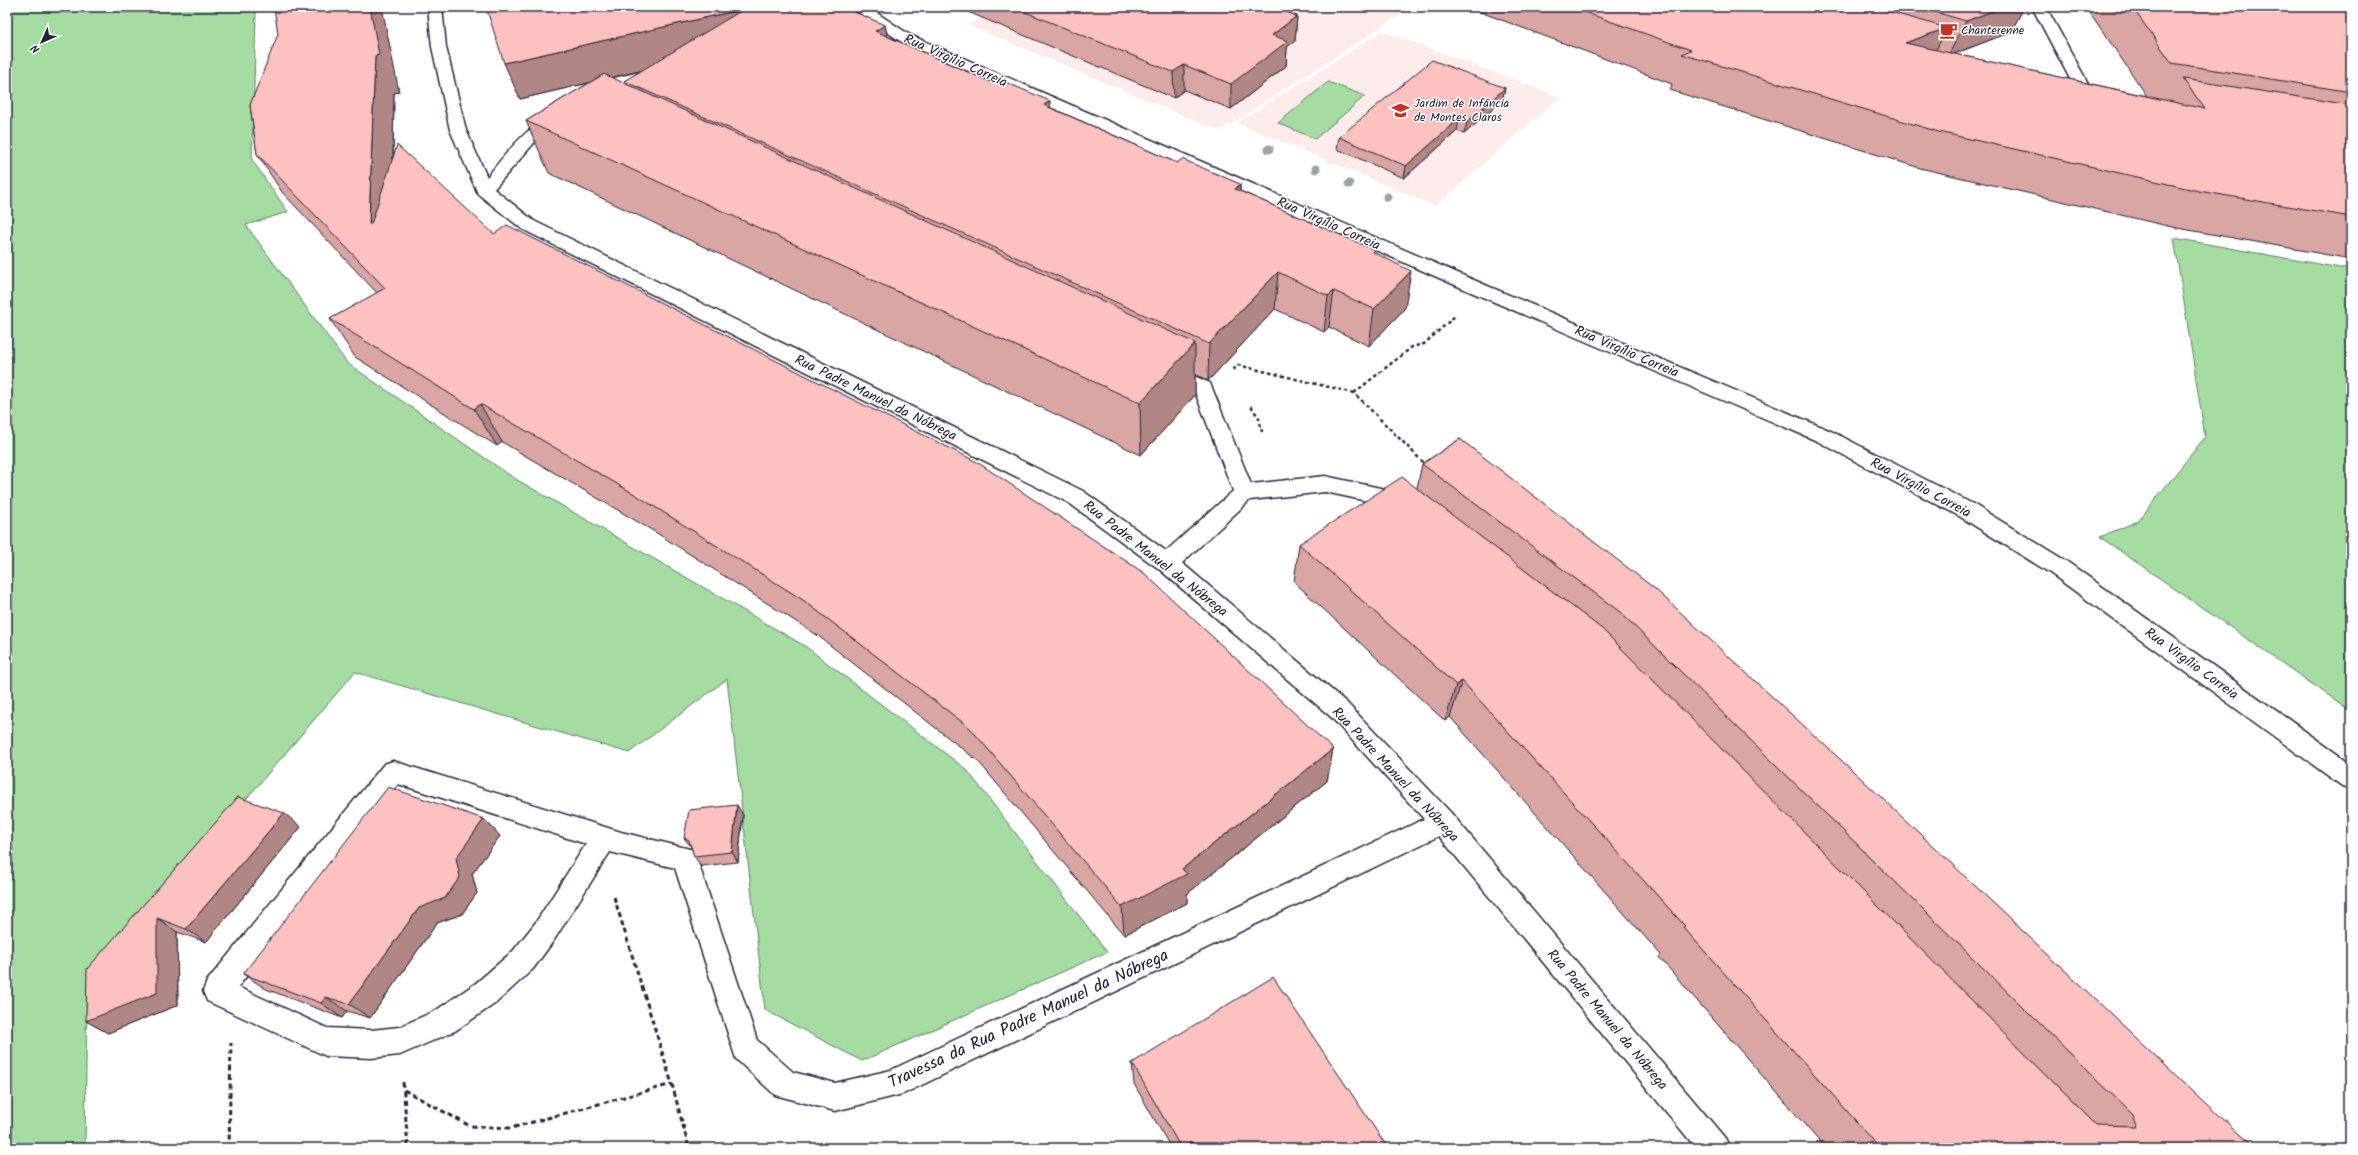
<svg xmlns="http://www.w3.org/2000/svg" width="2358" height="1155" font-family="Kalam,sans-serif">
	<rect width="100%" height="100%" fill="#fff"/>
	<filter id="ink" filterUnits="userSpaceOnUse"><feTurbulence type="fractalNoise" baseFrequency=".025" numOctaves="2"/><feDisplacementMap in="SourceGraphic" scale="8" xChannelSelector="R" yChannelSelector="G"/><feConvolveMatrix kernelMatrix="1 2 1 2 8 2 1 2 1" color-interpolation-filters="sRGB"/></filter>
	<g filter="url(#ink)">
		<!-- built -->
		<g fill="#feecec">
			<polygon points="1004,7 1397,7 1406,11 1220,131 968,25"/>
			<polygon points="1383,31 1560,97 1435,206 1237,123"/>
		</g>
		<!-- green -->
		<g fill="#a4dca1" stroke="#637f6e">
			<polygon points="7,7 258,7 256,13 252,160 288,212 246,225 347,363 514,478 805,646 967,770 1107,952 862,1061 765,1010 727,679 629,753 355,672 87,985 85,1148 7,1148"/>
			<polygon points="1328,82 1365,96 1315,139 1278,123"/>
			<polygon points="2174,238 2351,270 2351,711 2100,537 2138,521 2205,437"/>
		</g>
		<g fill="none" stroke-linecap="round" stroke-linejoin="round">
			<defs>
				<g id="minor">
					<path d="M 428,7 L 442,7 L 446,47 L 466,130 L 487,177 C 502,159 537,110 564,117 L 566,120 L 564,123 L 541,135 L 494,189 L 534,221 L 1083,491 L 1166,551 L 1233,491 L 1195,392 L 1162,377 L 1159,372 L 1162,367 L 1169,365 L 1210,383 L 1251,484 L 1325,476 L 1394,491 L 1408,502 L 1412,508 L 1408,514 L 1401,516 L 1394,514 L 1381,504 L 1325,492 L 1250,500 L 1182,563 L 1347,703 L 1452,814 L 1725,1138 L 1730,1148 L 1696,1148 L 1439,836 L 903,1094 L 835,1111 L 775,1095 L 736,1059 L 675,868 L 610,852 L 554,940 L 533,969 L 496,1003 L 455,1031 L 400,1055 L 371,1058 L 326,1056 L 207,1001 L 203,991 L 207,981 L 384,764 L 393,761 L 621,832 L 694,850 L 757,1040 L 793,1072 L 835,1083 L 891,1070 L 1424,819 L 1331,717 L 1159,569 L 1069,503 L 522,229 L 478,194 L 450,130 L 432,47 ZM 398,784 L 586,844 L 536,922 L 513,951 L 476,983 L 435,1011 L 399,1027 L 371,1030 L 327,1028 L 238,987 Z"/>
					<polygon points="851,7 868,7 910,35 1483,284 1831,431 1973,504 2066,561 2351,764 2351,789 2342,786 2050,573 1959,516 1817,441 1471,292 900,41"/>
					<polygon points="2032,7 2046,7 2094,94 2091,97 2081,97 2078,94"/>
				</g>
			</defs>
			<!-- minor casing -->
			<use href="#minor" stroke="#22223b" stroke-width="3"/>
			<!-- path-far1 -->
			<g stroke="#22223b" stroke-width="2.5" stroke-dasharray="3.5 3" stroke-linecap="butt">
				<polyline points="1233,370 1238,365 1354,393 1425,464"/>
				<polyline points="1354,393 1412,347 1424,344 1455,316"/>
				<polyline points="1251,406 1259,418 1262,432"/>
			</g>
			<!-- path -->
			<g stroke="#22223b" stroke-width="3" stroke-dasharray="5 3.5" stroke-linecap="butt">
				<polyline points="614,897 672,1084 689,1148"/>
				<polyline points="403,1082 408,1148"/>
				<polyline points="404,1090 470,1126 511,1128 672,1084"/>
				<polyline points="229,1148 231,1043"/>
			</g>
			<!-- minor -->
			<use href="#minor" fill="#fff" fill-rule="evenodd"/>
		</g>
		<!-- trees -->
		<g fill="#9ba4a4">
			<circle cx="1269" cy="149" r="4.5"/>
			<circle cx="1316" cy="169" r="4.5"/>
			<circle cx="1349" cy="184" r="4.5"/>
			<circle cx="1387" cy="197" r="4.5"/>
		</g>
		<!-- wall -->
		<g fill="#daa6a4" stroke="#22223b" fill-rule="evenodd">
			<polygon points="960,7 1272,7 1297,16 1295,41 1287,47 1286,66 1231,109 1184,90 1174,98 968,12"/>
			<polygon points="1467,7 2024,7 2011,32 1954,54 2147,96 2086,7 2351,7 2351,259 2172,227 1920,168 1670,90 1672,84"/>
			<path d="M 832,11 L 885,25 L 887,36 L 1177,163 L 1240,184 L 1240,191 L 1375,253 L 1405,308 L 1369,346 L 1329,327 L 1324,332 L 1275,309 L 1208,381 L 1195,374 L 1195,395 L 1141,455 L 549,173 L 526,121 L 589,83 L 520,99 ZM 642,71 L 624,81 L 625,84 L 612,78 Z"/>
			<polygon points="1505,88 1502,101 1464,134 1457,131 1404,178 1337,149 1339,137"/>
			<polygon points="399,92 394,93 393,158 494,234 1333,749 1327,781 1187,894 1187,903 1124,935 978,761 817,635 655,532 502,442 497,446 355,357 330,319 377,293 282,192 257,154 250,105"/>
			<polygon points="1460,439 2253,1148 1825,1148 1659,957 1661,955 1450,717 1445,721 1294,582 1299,544 1417,488 1422,464"/>
			<polygon points="238,797 301,827 206,942 177,932 178,1005 108,1033 86,1021"/>
			<polygon points="743,815 738,862 701,866 694,856 692,848 684,838"/>
			<polygon points="484,819 500,836 472,874 477,893 462,914 437,923 370,1018 347,1011 342,1018 266,989 243,974"/>
			<polygon points="1132,1063 1388,1148 1171,1148 1134,1084"/>
		</g>
		<!-- shaded-wall -->
		<g fill="#b18786" stroke="#22223b">
			<polygon points="370,7 382,7 399,92 394,93 391,261 369,224 375,56"/>
			<polygon points="2003,7 2024,7 2011,32 1948,56 1966,21"/>
			<polygon points="744,9 754,44 520,99 504,63"/>
			<polygon points="1297,16 1295,41 1287,47 1286,66 1231,109 1231,84 1272,35"/>
			<polygon points="885,25 892,61 875,31"/>
			<polygon points="1947,28 1929,64 1905,43"/>
			<polygon points="1184,65 1184,90 1174,98 1173,72"/>
			<polygon points="1505,88 1502,101 1464,134 1467,122"/>
			<polygon points="1050,101 1053,138 1044,105"/>
			<polygon points="1459,119 1457,131 1404,178 1406,166"/>
			<polygon points="1240,184 1239,221 1235,189"/>
			<polygon points="1411,271 1405,308 1369,346 1374,309"/>
			<polygon points="1278,272 1275,309 1208,381 1209,344"/>
			<polygon points="1334,291 1329,327 1324,332 1328,296"/>
			<polygon points="1195,343 1195,395 1141,455 1140,403"/>
			<polygon points="480,404 502,442 497,446 474,409"/>
			<polygon points="1462,681 1450,717 1445,721 1456,685"/>
			<polygon points="1333,749 1327,781 1187,894 1187,903 1124,935 1122,907 1182,869"/>
			<polygon points="737,805 743,815 738,862 732,852"/>
			<polygon points="284,813 301,827 206,942 186,929"/>
			<polygon points="484,819 500,836 472,874 477,893 462,914 437,923 370,1018 349,1004"/>
			<polygon points="157,918 177,932 178,1005 108,1033 86,1021"/>
			<polygon points="326,997 347,1011 342,1018 321,1003"/>
			<polygon points="1192,1142 1192,1148 1182,1148"/>
		</g>
		<!-- building -->
		<g fill="#fdc1bf" stroke="#22223b">
			<polygon points="274,7 370,7 379,55 375,56 369,224 371,224 397,145 494,234 507,225 977,462 1144,573 1333,749 1182,869 1187,874 1122,907 970,728 803,600 636,495 480,404 474,409 330,319 385,288 257,154 250,105 278,34"/>
			<polygon points="486,7 827,7 832,11 840,7 843,7 885,25 875,31 993,83 998,79 1050,101 1044,105 1177,163 1182,159 1240,184 1235,189 1375,250 1373,252 1411,271 1374,309 1334,291 1328,296 1278,272 1209,344 624,81 744,9 504,63"/>
			<polygon points="1013,7 1272,7 1297,16 1272,35 1288,41 1231,84 1184,65 1173,72"/>
			<polygon points="1570,7 1873,7 1947,28 1905,43 2205,109 2183,79 2351,105 2351,217 2199,191 1939,132 1682,54 1691,50"/>
			<polygon points="1918,7 2003,7 1966,21"/>
			<polygon points="2132,7 2351,7 2351,92 2172,63"/>
			<polygon points="1432,60 1505,88 1467,122 1459,119 1406,166 1339,137"/>
			<polygon points="604,74 1195,343 1140,403 526,121"/>
			<polygon points="1460,439 1654,588 1866,783 2253,1148 1880,1148 1683,927 1685,926 1462,681 1456,685 1299,544 1402,477 1602,629 2097,1126 2137,1127 2132,1114 1620,612 1422,464"/>
			<polygon points="388,787 484,819 456,858 460,877 445,898 419,908 349,1004 326,997 321,1003 243,974"/>
			<polygon points="238,797 284,813 186,929 157,918 157,993 86,1021 87,969"/>
			<polygon points="737,805 732,852 694,856 689,840 684,838 689,810"/>
			<polygon points="1273,977 1388,1148 1196,1148 1192,1142 1181,1148 1132,1063"/>
		</g>
	</g>
	<!-- icons -->
	<defs>
		<symbol id="cafe-bare" viewBox="-9 -9 18 18"><path d="M-5.5-4.5H6V0H3Q3 3.5 0 3.5H-2.5Q-5.5 3.5-5.5 0ZM3-3.2v2h1.7v-2ZM-6 4.5H4V6H-6Z" fill="#c8321e" stroke="#fff" stroke-width="2.5" paint-order="stroke"/></symbol>
		<symbol id="school-bare" viewBox="-9 -9 18 18"><path d="M0-5L7-2L0 1L-7-2ZM-4 1L0 2.5L4 1V4Q0 6-4 4Z" fill="#c8321e" stroke="#fff" stroke-width="2.5" paint-order="stroke"/></symbol>
	</defs>
	<g fill-rule="evenodd">
		<use href="#cafe-bare" x="1936" y="18" width="25" height="25"/>
		<use href="#school-bare" x="1388" y="98" width="25" height="25"/>
	</g>
	<g text-anchor="middle" stroke-width="3" stroke-linejoin="round" paint-order="stroke">
		<!-- far-poi labels -->
		<g font-size="12" fill="#22223b" stroke="#fff" text-anchor="start">
			<text x="1961" y="34">Chanterenne</text>
			<text x="1414" y="107">Jardim de Infância<tspan x="1414" dy="14">de Montes Claros</tspan></text>
		</g>
		<!-- street labels -->
		<g font-size="14" fill="#22223b" stroke="#fff">
			<text transform="translate(956 60) rotate(24)" y="5">Rua Virgílio Correia</text>
			<text transform="translate(1329 223) rotate(24)" y="5">Rua Virgílio Correia</text>
			<text transform="translate(1627 351) rotate(23)" y="5">Rua Virgílio Correia</text>
			<text transform="translate(876 397) rotate(26)" y="5">Rua Padre Manuel da Nóbrega</text>
			<text transform="translate(1921 487) rotate(28)" y="5">Rua Virgílio Correia</text>
			<text transform="translate(1156 558) rotate(38)" y="5">Rua Padre Manuel da Nóbrega</text>
			<text transform="translate(2192 663) rotate(36)" y="5">Rua Virgílio Correia</text>
			<text transform="translate(1396 774) rotate(47)" y="5">Rua Padre Manuel da Nóbrega</text>
			<text transform="translate(1608 1019) rotate(50)" y="5">Rua Padre Manuel da Nóbrega</text>
		</g>
		<!-- near-street labels -->
		<g font-size="17" fill="#22223b" stroke="#fff">
			<text transform="translate(1028 1018) rotate(-25)" y="6">Travessa da Rua Padre Manuel da Nóbrega</text>
		</g>
	</g>
	<!-- margin -->
	<rect width="2358" height="1155" fill="none" stroke="#fff" stroke-width="24"/>
	<rect x="12" y="12" width="2334" height="1131" fill="none" stroke="#22223b" stroke-width="1.5" filter="url(#ink)"/>
	<!-- north arrow -->
	<g transform="translate(42 42) rotate(225)" stroke="#ffffff" stroke-width="3" paint-order="stroke">
	<path d="M0-3L7 15L0 10L-7 15Z" fill="#22223b"/>
	<text y="-6" font-size="11" font-weight="bold" text-anchor="middle" fill="#22223b">N</text>
	</g>
</svg>
